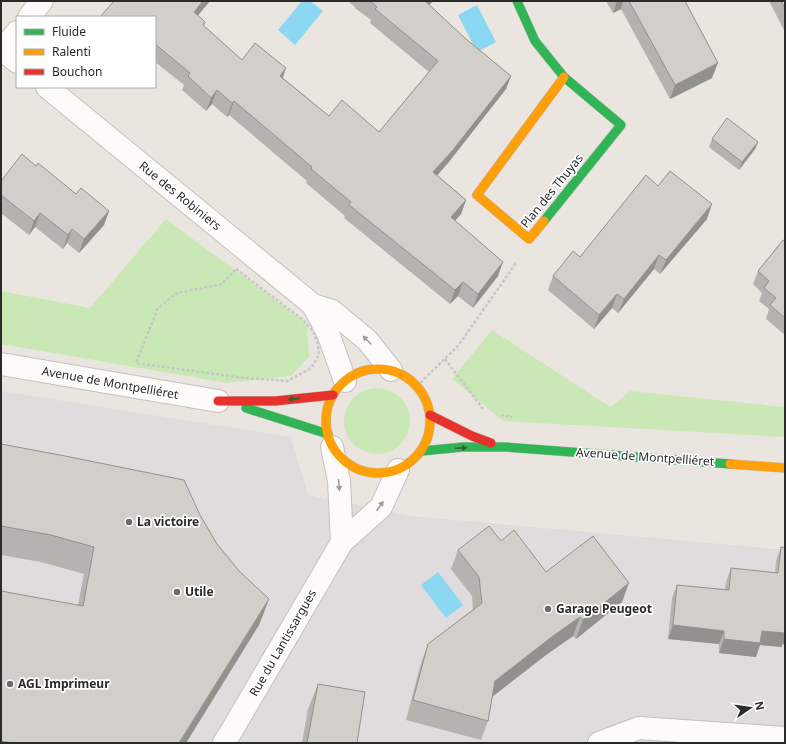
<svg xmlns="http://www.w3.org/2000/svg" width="786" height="744" font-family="'Noto Sans',sans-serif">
	<rect width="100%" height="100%" fill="#eae5df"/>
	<!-- industrial -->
	<polygon fill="#e0dcde" points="1,391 291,437 308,495 411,516 785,550 785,743 1,743"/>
	<!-- green -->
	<g fill="#cae8b5">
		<polygon points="166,219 307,324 309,357 291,376 227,383 1,344 1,291 90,308"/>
		<polygon points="492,330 610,407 630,391 785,407 785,437 503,421 452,379"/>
		<circle cx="377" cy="421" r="33"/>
	</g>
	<!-- water -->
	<g fill="#8cd7f2">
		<polygon points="302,1 310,1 323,11 295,45 278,30"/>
		<polygon points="477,5 496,42 477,52 458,15"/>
		<polygon points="438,572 463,605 446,618 421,585"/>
	</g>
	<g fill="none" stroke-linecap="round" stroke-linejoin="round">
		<defs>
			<g id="street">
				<polyline points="29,17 42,1"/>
				<polyline points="1,49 17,62"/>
				<polyline points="2,50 17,32"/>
				<polyline points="47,87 313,305 332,311 367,340 391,370"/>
				<polyline points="313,305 328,333 345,381"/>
				<polyline points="1,364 218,401"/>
				<polyline points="332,447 339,481 342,542"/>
				<polyline points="224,743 235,725 342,542 381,507 398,470"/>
				<polyline points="599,743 639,728 785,738"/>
			</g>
			<g id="fast">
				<polyline points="517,1 535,41 564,77 621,125 544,221"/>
				<polyline points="246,408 328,434"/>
				<polyline points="422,451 463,447 506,447 730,464"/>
			</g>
			<g id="slow">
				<polyline points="544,221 529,239 477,195 564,77"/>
				<circle cx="378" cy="421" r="52"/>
				<polyline points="730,464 785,468"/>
			</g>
			<g id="jam">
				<polyline points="218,401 275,401 333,395"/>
				<polyline points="430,415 472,436 491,443"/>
			</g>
		</defs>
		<!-- street casing -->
		<use href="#street" stroke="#c3c1c1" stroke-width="24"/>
		<!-- fast casing -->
		<use href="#fast" stroke="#c3c1c1" stroke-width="10"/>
		<!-- slow casing -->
		<use href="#slow" stroke="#c3c1c1" stroke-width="10"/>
		<!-- jam casing -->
		<use href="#jam" stroke="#c3c1c1" stroke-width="10"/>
		<!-- path -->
		<g stroke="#c8c7c7" stroke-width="2.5" stroke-dasharray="3 2" stroke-linecap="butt">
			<polygon points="236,269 302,319 313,331 318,344 319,355 311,368 288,381 244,378 136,363 158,308 177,293 222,284"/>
			<polyline points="445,359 483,409"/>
			<polyline points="417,386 458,346 516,263"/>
			<polyline points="501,415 512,417"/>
		</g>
		<!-- street -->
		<use href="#street" stroke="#fcfbfa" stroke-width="22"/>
		<!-- fast -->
		<use href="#fast" stroke="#30b455" stroke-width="9"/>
		<!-- slow -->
		<use href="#slow" stroke="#ff9f0a" stroke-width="9"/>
		<!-- jam -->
		<use href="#jam" stroke="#e5322d" stroke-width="9"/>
	</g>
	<!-- wall -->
	<g fill="#b5b2af">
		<polygon points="114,1 210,1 198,15 205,22 204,26 242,60 286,68 283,78 329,116 379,132 429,72 370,23 371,20 355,8 355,7 348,1 433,1 429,5 466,39 511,76 506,89 448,163 437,175 466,200 461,214 455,221 498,276 473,308 458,296 450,304 344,218 345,216 306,183 307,181 229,115 227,117 212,104 206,111 182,90 184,85 155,62 155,17"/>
		<polygon points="606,1 685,1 712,78 670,99 621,9 613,13"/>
		<polygon points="769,1 785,1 785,32"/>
		<polygon points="712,139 758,142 755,149 739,170 709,147"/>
		<polygon points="36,166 76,194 109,211 104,225 79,253 67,243 63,249 35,227 29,235 1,213 1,181"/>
		<polygon points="658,186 707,219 660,274 654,269 618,313 612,308 594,329 548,290 553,276 580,257"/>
		<polygon points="785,241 785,335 766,319 769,309 759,301 762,293 753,284 758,271"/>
		<polygon points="1,444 200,515 217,544 239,571 269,599 259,625 186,743 1,743 1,591 78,605 84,574 41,562 1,555"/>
		<polygon points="501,541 546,572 622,602 576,639 573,636 546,655 492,697 488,721 481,740 406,720 421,663 428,644 473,610 472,596 451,569 458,550"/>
		<polygon points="781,547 782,644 782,647 760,645 756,657 719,653 719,644 668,639 672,598 677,585 725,590 726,582 731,568 775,573 776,561"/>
		<polygon points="318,684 357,743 302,743 308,709"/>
	</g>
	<!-- shaded-wall -->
	<g fill="#93918e">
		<polygon points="203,1 210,1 189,26 194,12"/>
		<polygon points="425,1 433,1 420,15"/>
		<polygon points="617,1 623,1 621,9 613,13"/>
		<polygon points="718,63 712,78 670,99 675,85"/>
		<polygon points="286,68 281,82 280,76"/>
		<polygon points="511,76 506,89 448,163 428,186 433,172"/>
		<polygon points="217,90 212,104 206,111 211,98"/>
		<polygon points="234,101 229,115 227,117 232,103"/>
		<polygon points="758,142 755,149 739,170 742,162"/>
		<polygon points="466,200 461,214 446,231 451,217"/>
		<polygon points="712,204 707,219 660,274 666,260"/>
		<polygon points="109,211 104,225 79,253 84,239"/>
		<polygon points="40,213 35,227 29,235 34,221"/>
		<polygon points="72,229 67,243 63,249 68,235"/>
		<polygon points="659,255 654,269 618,313 624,299"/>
		<polygon points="503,262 498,276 473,308 478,294"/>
		<polygon points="463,282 458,296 450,304 455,290"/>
		<polygon points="617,294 612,308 594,329 599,315"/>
		<polygon points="629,583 622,602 576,639 583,620"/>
		<polygon points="269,599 259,625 186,743 179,743"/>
		<polygon points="580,617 573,636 546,655 488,700 495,681 553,636"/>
		<polygon points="673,625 724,631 719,644 668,639"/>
		<polygon points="762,631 785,633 785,645 782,644 782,647 760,645 756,657 719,653 724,639"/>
	</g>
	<!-- building -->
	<g fill="#d2cfcb" stroke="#93918e">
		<polygon points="114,1 203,1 194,12 205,22 203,25 242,60 255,43 286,68 280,76 329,116 342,100 379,132 438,61 375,9 377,7 370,1 425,1 466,39 511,76 453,150 433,172 466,200 451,217 503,262 478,294 463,282 455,290 349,205 351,202 311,169 312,167 234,101 232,103 217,90 211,98 188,76 190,73 155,44 155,17 100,17"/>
		<polygon points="629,1 685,1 718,63 675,85"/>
		<polygon points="781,1 785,1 785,8"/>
		<polygon points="727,118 758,142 742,162 712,139"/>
		<polygon points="22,154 36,166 38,163 76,194 81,188 109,211 84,239 72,229 68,235 40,213 34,221 1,195 1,181"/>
		<polygon points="670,171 712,204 666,260 659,255 624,299 617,294 599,315 553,276 573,251 580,257 646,175 658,186"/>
		<polygon points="783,240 785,241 785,318 770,305 776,298 764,288 769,281 758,271"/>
		<polygon points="1,444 65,456 184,480 200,515 217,544 239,571 269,599 179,743 13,743 1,741 1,591 83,606 94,547 51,535 1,526"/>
		<polygon points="489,526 501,541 514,530 546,572 593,536 629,583 583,620 580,617 553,636 495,681 488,721 413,700 428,644 482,603 479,577 458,550"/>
		<polygon points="781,547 785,548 785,633 762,631 760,643 724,639 724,631 673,625 677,585 729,590 731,568 778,573"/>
		<polygon points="318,684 365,692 357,743 307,743"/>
	</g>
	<!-- one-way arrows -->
	<defs><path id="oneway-solid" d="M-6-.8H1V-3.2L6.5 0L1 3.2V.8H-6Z"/></defs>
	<g fill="#9e9d9c">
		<use href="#oneway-solid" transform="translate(367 340) rotate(-135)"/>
		<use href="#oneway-solid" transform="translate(339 485) rotate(85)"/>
		<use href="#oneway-solid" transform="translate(380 506) rotate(-54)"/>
	</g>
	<g fill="#2c613b">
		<use href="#oneway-solid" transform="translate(294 399) rotate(174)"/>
		<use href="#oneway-solid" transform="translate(461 448) rotate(-3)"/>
	</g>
	<!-- markers -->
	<g fill="#6d6b69" stroke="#fff" stroke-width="1.5">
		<circle cx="129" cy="522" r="4"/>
		<circle cx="177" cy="592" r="4"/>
		<circle cx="548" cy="609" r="4"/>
		<circle cx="10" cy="684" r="4"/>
	</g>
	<g text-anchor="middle" stroke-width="3.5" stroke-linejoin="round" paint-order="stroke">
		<!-- street labels -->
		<g font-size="12" fill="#2a2a2a" stroke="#fff">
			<text transform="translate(552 191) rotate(-51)" y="4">Plan des Thuyas</text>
			<text transform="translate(180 196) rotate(39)" y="4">Rue des Robiniers</text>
			<text transform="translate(110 383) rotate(10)" y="4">Avenue de Montpelliéret</text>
			<text transform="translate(645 457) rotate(4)" y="4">Avenue de Montpelliéret</text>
			<text transform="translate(283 643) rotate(-60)" y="4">Rue du Lantissargues</text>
		</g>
		<!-- poi labels -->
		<g font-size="12" font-weight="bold" fill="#2a2a2a" stroke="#fff" text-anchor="start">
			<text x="137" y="526">La victoire</text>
			<text x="185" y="596">Utile</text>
			<text x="556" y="613">Garage Peugeot</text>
			<text x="18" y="688">AGL Imprimeur</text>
		</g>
	</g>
	<!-- border -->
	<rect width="786" height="744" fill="none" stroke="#2a2a2a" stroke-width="4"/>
	<!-- legend -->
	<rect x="16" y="16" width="140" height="72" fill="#ffffff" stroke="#aaaaaa"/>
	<rect x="24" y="29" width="20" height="6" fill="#30b455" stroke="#aaaaaa"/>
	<text x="52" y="36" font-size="12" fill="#2a2a2a">Fluide</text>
	<rect x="24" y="49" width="20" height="6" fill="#ff9f0a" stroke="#aaaaaa"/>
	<text x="52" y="56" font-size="12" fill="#2a2a2a">Ralenti</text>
	<rect x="24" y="69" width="20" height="6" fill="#e5322d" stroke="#aaaaaa"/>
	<text x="52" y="76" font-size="12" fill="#2a2a2a">Bouchon</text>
	<!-- north arrow -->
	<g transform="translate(750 708) rotate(77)" stroke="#ffffff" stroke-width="3" paint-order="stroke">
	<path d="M0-3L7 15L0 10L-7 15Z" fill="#2a2a2a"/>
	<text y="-6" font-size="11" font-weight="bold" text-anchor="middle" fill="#2a2a2a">N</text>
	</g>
</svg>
